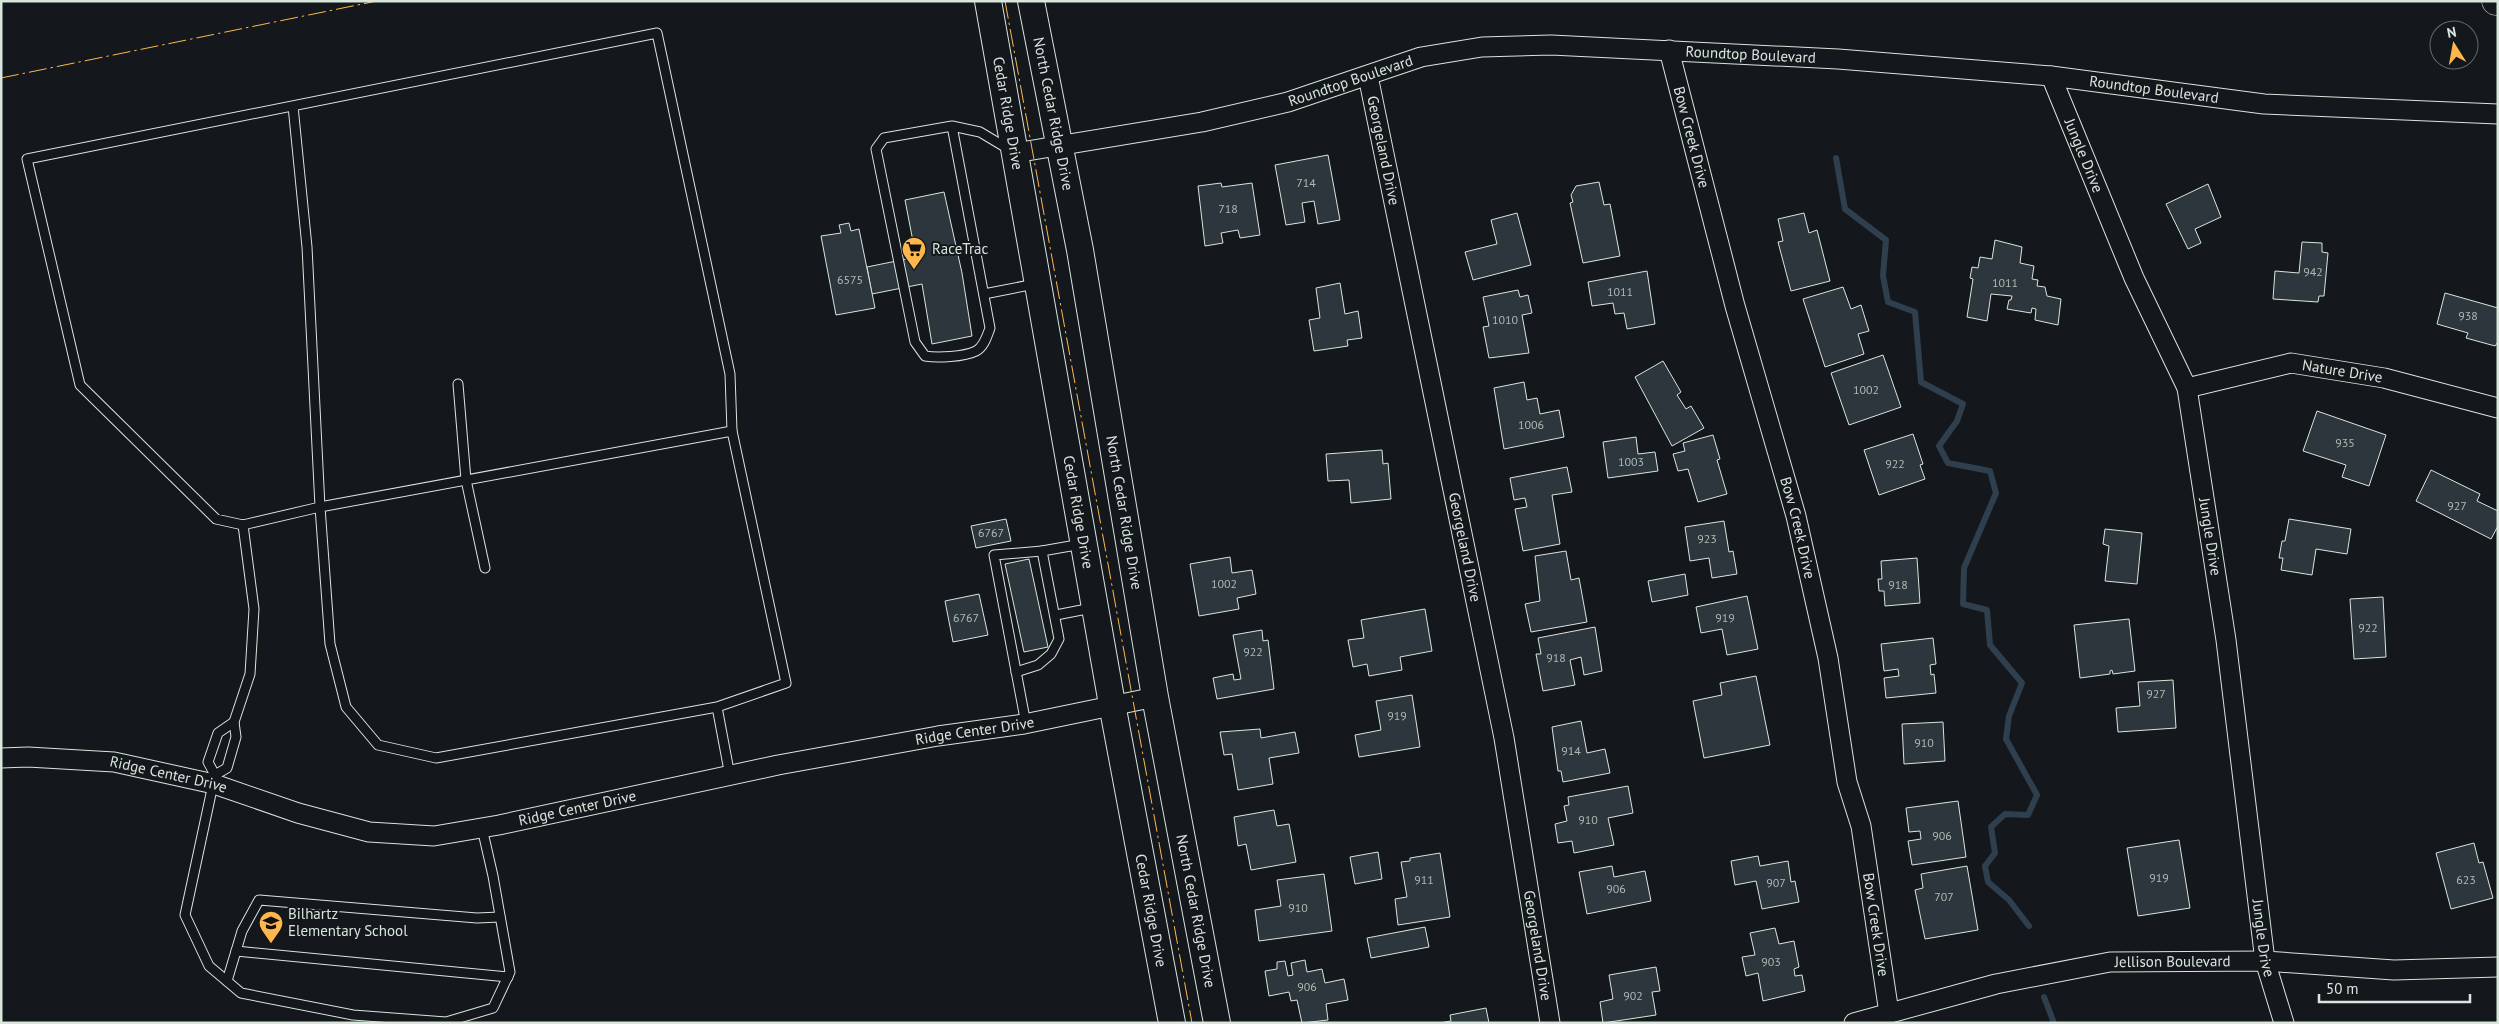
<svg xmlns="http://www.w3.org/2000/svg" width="2499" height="1024" font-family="'PT Sans',sans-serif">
	<rect width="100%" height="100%" fill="#14181c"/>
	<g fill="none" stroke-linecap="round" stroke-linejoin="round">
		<!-- stream -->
		<g stroke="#2f3f4d" stroke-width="6">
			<polyline points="1836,158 1845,209 1886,240 1883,276 1888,302 1915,312 1921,382 1963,404 1957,421 1939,446 1948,463 1990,471 1996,493 1964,568 1963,604 1987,610 1990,645 2022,683 2009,716 2006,739 2037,795 2028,815 2005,814 1991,827 1995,853 1985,866 1988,882 2009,900 2029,926"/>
			<polyline points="2044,997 2054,1023"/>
		</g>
	</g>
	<!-- building -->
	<g fill="#2c363c" stroke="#d8e6dc">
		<polygon points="1328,155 1340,220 1318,224 1314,201 1302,203 1305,222 1286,225 1275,165"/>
		<polygon points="1599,182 1604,205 1610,204 1620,256 1583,263 1570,203 1573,202 1571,195 1576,186"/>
		<polygon points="1221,183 1222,187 1252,183 1260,235 1240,238 1238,230 1221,233 1223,243 1205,246 1198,186"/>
		<polygon points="2208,184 2221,217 2195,229 2201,243 2188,249 2166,204"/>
		<polygon points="944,192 962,273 972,336 932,344 922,284 872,294 867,267 916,257 905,200"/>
		<polygon points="1517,213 1531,265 1473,280 1465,252 1497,244 1491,220"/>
		<polygon points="1804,213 1809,233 1817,230 1830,281 1791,291 1778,242 1783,241 1778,219"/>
		<polygon points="849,223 851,231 859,229 875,308 836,315 821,236 841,233 839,225"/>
		<polygon points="1995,240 2022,247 2020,263 2034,266 2032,279 2038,280 2037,286 2045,287 2047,296 2061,299 2058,325 2035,320 2036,309 2032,308 2031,313 2007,309 2009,300 2011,300 2012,296 1991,294 1987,321 1967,317 1973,279 1970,278 1972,267 1978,268 1980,257 1992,259"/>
		<polygon points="2302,242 2322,243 2322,252 2328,253 2324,296 2319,296 2318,302 2273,299 2275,271 2299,273"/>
		<polygon points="1647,271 1655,324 1627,329 1624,313 1615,314 1613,303 1592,306 1588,282"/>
		<polygon points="1340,283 1345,314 1358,311 1362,338 1347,340 1348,346 1314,351 1309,320 1320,318 1316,288"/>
		<polygon points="1843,287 1851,309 1861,305 1869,331 1858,334 1864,354 1825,367 1803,299"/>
		<polygon points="1518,290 1520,297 1528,295 1532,313 1522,315 1529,353 1489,358 1483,327 1489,326 1483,297"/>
		<polygon points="2445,293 2498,308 2498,342 2495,346 2466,338 2468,333 2437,324"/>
		<polygon points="1883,355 1901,407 1849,425 1831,373"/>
		<polygon points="1663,361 1681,392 1677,395 1686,409 1691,406 1704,428 1672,446 1635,377"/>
		<polygon points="1524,382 1527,400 1537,398 1540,414 1559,410 1564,437 1504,449 1494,388"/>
		<polygon points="2317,411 2386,435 2369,486 2342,477 2346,465 2303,451"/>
		<polygon points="1913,434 1923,464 1920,465 1925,479 1879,495 1864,450"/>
		<polygon points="1713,435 1720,459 1717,460 1727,494 1698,502 1688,469 1678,471 1673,454 1685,451 1683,443"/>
		<polygon points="1636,437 1638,454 1655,452 1658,471 1608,478 1603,442"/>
		<polygon points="1382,450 1383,464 1388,463 1391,499 1351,503 1349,480 1328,481 1326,454"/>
		<polygon points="1567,467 1572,492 1552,495 1560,544 1523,551 1515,509 1527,507 1525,498 1514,500 1510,478"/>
		<polygon points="2431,470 2480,494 2477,501 2498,511 2498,526 2491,539 2416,501"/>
		<polygon points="1006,519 1011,541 976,548 971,526"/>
		<polygon points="2289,519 2351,529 2347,554 2316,549 2312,575 2281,570 2283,558 2279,558 2282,541 2285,541"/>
		<polygon points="1724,521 1729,552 1733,551 1737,574 1712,578 1709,558 1690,561 1685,527"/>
		<polygon points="2105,529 2142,533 2137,584 2105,581 2109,546 2103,544"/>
		<polygon points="1566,551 1571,580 1579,578 1587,622 1531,632 1525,604 1540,601 1535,556"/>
		<polygon points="1230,557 1232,573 1252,570 1256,594 1237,598 1239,609 1199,616 1190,564"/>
		<polygon points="1917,558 1920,603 1885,606 1884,591 1879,591 1878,579 1882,579 1881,561"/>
		<polygon points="1029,559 1048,647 1024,652 1005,564"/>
		<polygon points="1685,574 1688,595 1652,602 1648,581"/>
		<polygon points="979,594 988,635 953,642 945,601"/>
		<polygon points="1747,596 1758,649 1727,655 1722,629 1701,633 1696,607"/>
		<polygon points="2383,597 2386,657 2354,659 2350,599"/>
		<polygon points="1425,609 1432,651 1400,657 1402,670 1369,676 1367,664 1353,667 1348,640 1364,638 1361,620"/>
		<polygon points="2129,619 2135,671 2113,674 2112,670 2110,671 2110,674 2080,678 2074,625"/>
		<polygon points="1595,627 1602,671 1584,675 1581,657 1570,660 1575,685 1543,691 1536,654 1541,654 1538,638"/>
		<polygon points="1262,630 1263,641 1268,640 1274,689 1217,699 1213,678 1233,674 1234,680 1241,679 1233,635"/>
		<polygon points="1933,638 1936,664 1930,665 1931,675 1934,674 1936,693 1886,698 1884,678 1899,676 1898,669 1884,671 1881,644"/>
		<polygon points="1756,676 1770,745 1704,758 1693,701 1722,695 1720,683"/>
		<polygon points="2173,680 2176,728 2118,732 2116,708 2140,706 2138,682"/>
		<polygon points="1412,695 1420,747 1359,757 1355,735 1381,730 1376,701"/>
		<polygon points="1581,721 1587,753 1605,749 1610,773 1563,782 1561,771 1558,771 1552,727"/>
		<polygon points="1943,722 1945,761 1904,764 1902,724"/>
		<polygon points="1260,729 1261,738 1295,732 1299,753 1269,758 1273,784 1238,790 1232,754 1224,755 1220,732"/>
		<polygon points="1628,786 1633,813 1608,818 1614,845 1574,853 1572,841 1558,843 1555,824 1567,821 1564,806 1569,805 1568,797"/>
		<polygon points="1958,801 1966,857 1912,865 1908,841 1921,839 1920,831 1909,832 1906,808"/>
		<polygon points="1274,810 1277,826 1289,824 1296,862 1251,870 1246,844 1238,846 1234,817"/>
		<polygon points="2179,840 2190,908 2138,916 2127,848"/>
		<polygon points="2474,843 2479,863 2483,862 2493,898 2451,909 2436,853"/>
		<polygon points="1378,852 1382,879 1355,884 1350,857"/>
		<polygon points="1440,853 1450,917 1398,925 1395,899 1407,897 1401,862 1410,861 1410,858"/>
		<polygon points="1758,856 1760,866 1788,861 1791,882 1795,881 1799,902 1762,909 1756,881 1735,885 1731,861"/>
		<polygon points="1612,866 1614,877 1645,871 1651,901 1587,914 1579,872"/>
		<polygon points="1967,866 1978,930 1925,939 1915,890 1923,888 1921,874"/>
		<polygon points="1324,874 1332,931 1259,941 1255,910 1281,906 1277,880"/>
		<polygon points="1425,927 1429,947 1371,958 1367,938"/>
		<polygon points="1775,928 1779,944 1794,941 1799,967 1794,969 1795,976 1802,975 1805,991 1763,1001 1758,973 1746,976 1742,957 1755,955 1750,933"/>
		<polygon points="1305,960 1307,972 1322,969 1325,983 1344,979 1348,1000 1326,1004 1328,1020 1302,1023 1297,1000 1291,1001 1289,992 1269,996 1265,971 1277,969 1277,962 1285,961 1288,976 1293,975 1291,963"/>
		<polygon points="1656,967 1660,991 1652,992 1656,1015 1603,1023 1600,1002 1613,999 1609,975"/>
		<polygon points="1486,1008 1489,1023 1439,1023 1451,1021 1450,1015"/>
	</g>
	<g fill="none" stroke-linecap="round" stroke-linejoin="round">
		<defs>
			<g id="lane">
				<polyline points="293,106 307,247 320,507 243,525 216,519 80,385 27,159 657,33 730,374 732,431"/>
				<path d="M 952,126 L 990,328 C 987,336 984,347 976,351 C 964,357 937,358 925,356 L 915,342 L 876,149 L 884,138 L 952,126 L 980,132 L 1010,150"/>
				<polyline points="984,294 1035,284"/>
				<polyline points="458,384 466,480 485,568"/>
				<polyline points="1056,615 1092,608"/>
				<polyline points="1016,672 1038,665 1051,654 1059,639 1042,551 1082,544"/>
				<polyline points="717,707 436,758 378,745 346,707 330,644 320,507 732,431 786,683 717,707 730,776"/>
				<polyline points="234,722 218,733 208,762 215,775 185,915 209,966 241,993 353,1015 446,1022 493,1008 510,972 493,876 482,828"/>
				<polyline points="1026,724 994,555 1042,551"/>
				<polyline points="215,775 227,768 236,737 234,722 250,674 254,609 243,525"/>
				<polyline points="236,951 508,977"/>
				<polyline points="227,981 242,931 259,900 477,918 500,917"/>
			</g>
			<g id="street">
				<path id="s1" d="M 1669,50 L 1735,306 L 1796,516 L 1828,658 L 1847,782 L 1861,826 L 1889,1013"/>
				<path id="s2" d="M 1368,76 L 1504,738 L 1550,1023"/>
				<path id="s3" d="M 2051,76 L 2134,278 L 2187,388 L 2226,640 L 2265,961 L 2284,1023"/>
				<path id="s4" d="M 1015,153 L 1202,122 L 1288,102 L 1421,57 L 1482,47 L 1551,45 L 1838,59 L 2051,76 L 2264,104 L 2498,114"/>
				<path id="s5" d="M 2187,388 L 2291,363 L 2384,378 L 2498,408"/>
				<path id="s6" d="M 1,758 L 28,757 L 114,762 L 214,784 L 298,813 L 369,832 L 434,836 L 499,825 L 778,765 L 938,736 L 1024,724 L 1155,697"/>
				<path id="s7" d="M 1854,1023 L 1996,984 L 2110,962 L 2265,961 L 2394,970 L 2498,967"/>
			</g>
			<g id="secondary">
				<path id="s8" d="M 988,1 L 1112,704 L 1172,1023"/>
				<path id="s9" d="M 1031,1 L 1080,250 L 1155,697 L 1217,1023"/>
			</g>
			<polyline id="highway" points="2496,1 2498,1"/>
		</defs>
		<!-- lane casing -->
		<use href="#lane" stroke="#d8e6dc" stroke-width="11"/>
		<!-- street casing -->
		<use href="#street" stroke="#d8e6dc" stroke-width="21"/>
		<!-- secondary casing -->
		<use href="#secondary" stroke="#d8e6dc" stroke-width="28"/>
		<!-- highway casing -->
		<use href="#highway" stroke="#d8e6dc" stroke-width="29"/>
		<!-- lane -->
		<use href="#lane" stroke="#14181c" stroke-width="9"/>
		<!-- street -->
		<use href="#street" stroke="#14181c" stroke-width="19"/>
		<!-- secondary -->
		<use href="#secondary" stroke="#14181c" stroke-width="26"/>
		<!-- highway -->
		<use href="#highway" stroke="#14181c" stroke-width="28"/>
		<!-- power -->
		<g stroke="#ffb74d" stroke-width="1" stroke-dasharray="18 4 2.5 4" stroke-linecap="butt">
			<polyline points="1005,1 1192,1023"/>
			<polyline points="1,78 377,1"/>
		</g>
	</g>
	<!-- icons -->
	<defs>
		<symbol id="supermarket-pin" viewBox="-11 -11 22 30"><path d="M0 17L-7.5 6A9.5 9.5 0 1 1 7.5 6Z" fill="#ffb74d" stroke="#14181c"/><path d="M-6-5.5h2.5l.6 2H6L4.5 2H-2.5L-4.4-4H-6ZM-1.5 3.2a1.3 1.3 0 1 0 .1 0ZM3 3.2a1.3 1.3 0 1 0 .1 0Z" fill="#111"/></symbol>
		<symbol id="school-pin" viewBox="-11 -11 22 30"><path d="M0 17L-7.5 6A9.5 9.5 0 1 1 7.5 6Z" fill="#ffb74d" stroke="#14181c"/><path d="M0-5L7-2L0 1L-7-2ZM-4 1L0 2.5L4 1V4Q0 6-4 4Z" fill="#111"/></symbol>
	</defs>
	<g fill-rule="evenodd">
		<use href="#supermarket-pin" x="900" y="235" width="28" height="38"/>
		<use href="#school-pin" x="257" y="909" width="28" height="38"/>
	</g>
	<g text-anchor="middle" stroke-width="4" stroke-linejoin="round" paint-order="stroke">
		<!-- number labels -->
		<g font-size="12" fill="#adbab4">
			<text x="1306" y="187">714</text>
			<text x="1228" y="213">718</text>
			<text x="2313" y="276">942</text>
			<text x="850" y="284">6575</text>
			<text x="2005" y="287">1011</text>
			<text x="1620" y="296">1011</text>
			<text x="2468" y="320">938</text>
			<text x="1505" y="324">1010</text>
			<text x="1866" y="394">1002</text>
			<text x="1531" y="429">1006</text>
			<text x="2345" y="447">935</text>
			<text x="1631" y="466">1003</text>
			<text x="1895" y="468">922</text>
			<text x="2457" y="510">927</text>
			<text x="991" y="537">6767</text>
			<text x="1707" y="543">923</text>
			<text x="1224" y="588">1002</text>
			<text x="1898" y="589">918</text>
			<text x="966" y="622">6767</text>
			<text x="1725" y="622">919</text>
			<text x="2368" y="632">922</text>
			<text x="1253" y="656">922</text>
			<text x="1556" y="662">918</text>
			<text x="2156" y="698">927</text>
			<text x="1397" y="720">919</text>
			<text x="1924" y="747">910</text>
			<text x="1571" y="755">914</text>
			<text x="1588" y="824">910</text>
			<text x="1942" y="840">906</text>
			<text x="2159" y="882">919</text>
			<text x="1424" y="884">911</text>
			<text x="2466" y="884">623</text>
			<text x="1776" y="887">907</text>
			<text x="1616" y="893">906</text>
			<text x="1944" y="901">707</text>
			<text x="1298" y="912">910</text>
			<text x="1771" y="966">903</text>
			<text x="1307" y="991">906</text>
			<text x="1633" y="1000">902</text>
		</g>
		<!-- street labels -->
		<g font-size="15" fill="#d8e6dc" stroke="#14181c">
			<text dy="5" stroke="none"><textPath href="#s4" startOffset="749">Roundtop Boulevard</textPath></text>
			<text dy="5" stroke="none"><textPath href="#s4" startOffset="344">Roundtop Boulevard</textPath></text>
			<text dy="5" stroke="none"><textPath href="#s4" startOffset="1154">Roundtop Boulevard</textPath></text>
			<text dy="5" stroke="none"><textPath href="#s8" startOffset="114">Cedar Ridge Drive</textPath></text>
			<text dy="5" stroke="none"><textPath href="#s9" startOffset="115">North Cedar Ridge Drive</textPath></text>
			<text dy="5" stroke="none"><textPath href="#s1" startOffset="90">Bow Creek Drive</textPath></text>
			<text dy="5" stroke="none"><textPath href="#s2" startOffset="76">Georgeland Drive</textPath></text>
			<text dy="5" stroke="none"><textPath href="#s3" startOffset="86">Jungle Drive</textPath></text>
			<text dy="5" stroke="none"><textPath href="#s5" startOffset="159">Nature Drive</textPath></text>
			<text dy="5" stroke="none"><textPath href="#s8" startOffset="519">Cedar Ridge Drive</textPath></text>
			<text dy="5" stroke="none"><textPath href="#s9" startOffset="520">North Cedar Ridge Drive</textPath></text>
			<text dy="5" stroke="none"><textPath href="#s1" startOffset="495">Bow Creek Drive</textPath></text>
			<text dy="5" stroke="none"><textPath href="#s3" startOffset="491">Jungle Drive</textPath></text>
			<text dy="5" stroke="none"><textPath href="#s2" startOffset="481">Georgeland Drive</textPath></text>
			<text dy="5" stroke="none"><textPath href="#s6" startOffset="994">Ridge Center Drive</textPath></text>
			<text dy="5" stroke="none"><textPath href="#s6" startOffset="169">Ridge Center Drive</textPath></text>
			<text dy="5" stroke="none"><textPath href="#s6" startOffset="589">Ridge Center Drive</textPath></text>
			<text dy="5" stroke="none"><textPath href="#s8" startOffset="924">Cedar Ridge Drive</textPath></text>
			<text dy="5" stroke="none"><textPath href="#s9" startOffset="925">North Cedar Ridge Drive</textPath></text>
			<text dy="5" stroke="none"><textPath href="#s1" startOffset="900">Bow Creek Drive</textPath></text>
			<text dy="5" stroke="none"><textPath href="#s3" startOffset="896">Jungle Drive</textPath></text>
			<text dy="5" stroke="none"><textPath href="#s2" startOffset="886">Georgeland Drive</textPath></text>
			<text dy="5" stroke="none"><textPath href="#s7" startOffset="326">Jellison Boulevard</textPath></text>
		</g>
		<!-- poi labels -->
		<g font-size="15" fill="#d8e6dc" stroke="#14181c" text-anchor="start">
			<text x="932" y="254">RaceTrac</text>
			<text x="288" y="919">Bilhartz<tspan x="288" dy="17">Elementary School</tspan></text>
		</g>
	</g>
	<!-- border -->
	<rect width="2499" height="1024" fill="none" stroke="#d8e6dc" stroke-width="5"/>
	<!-- north arrow -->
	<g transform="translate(2454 45) rotate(349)"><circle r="24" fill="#14181c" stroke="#626a69"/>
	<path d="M0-4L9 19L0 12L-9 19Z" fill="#ffb74d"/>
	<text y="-8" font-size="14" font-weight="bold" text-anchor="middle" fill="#d8e6dc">N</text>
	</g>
	<!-- scale -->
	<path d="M2319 994v8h151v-8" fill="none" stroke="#d8e6dc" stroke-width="2.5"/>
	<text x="2326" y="994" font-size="15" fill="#d8e6dc" stroke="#14181c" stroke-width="4" paint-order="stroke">50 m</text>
</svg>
